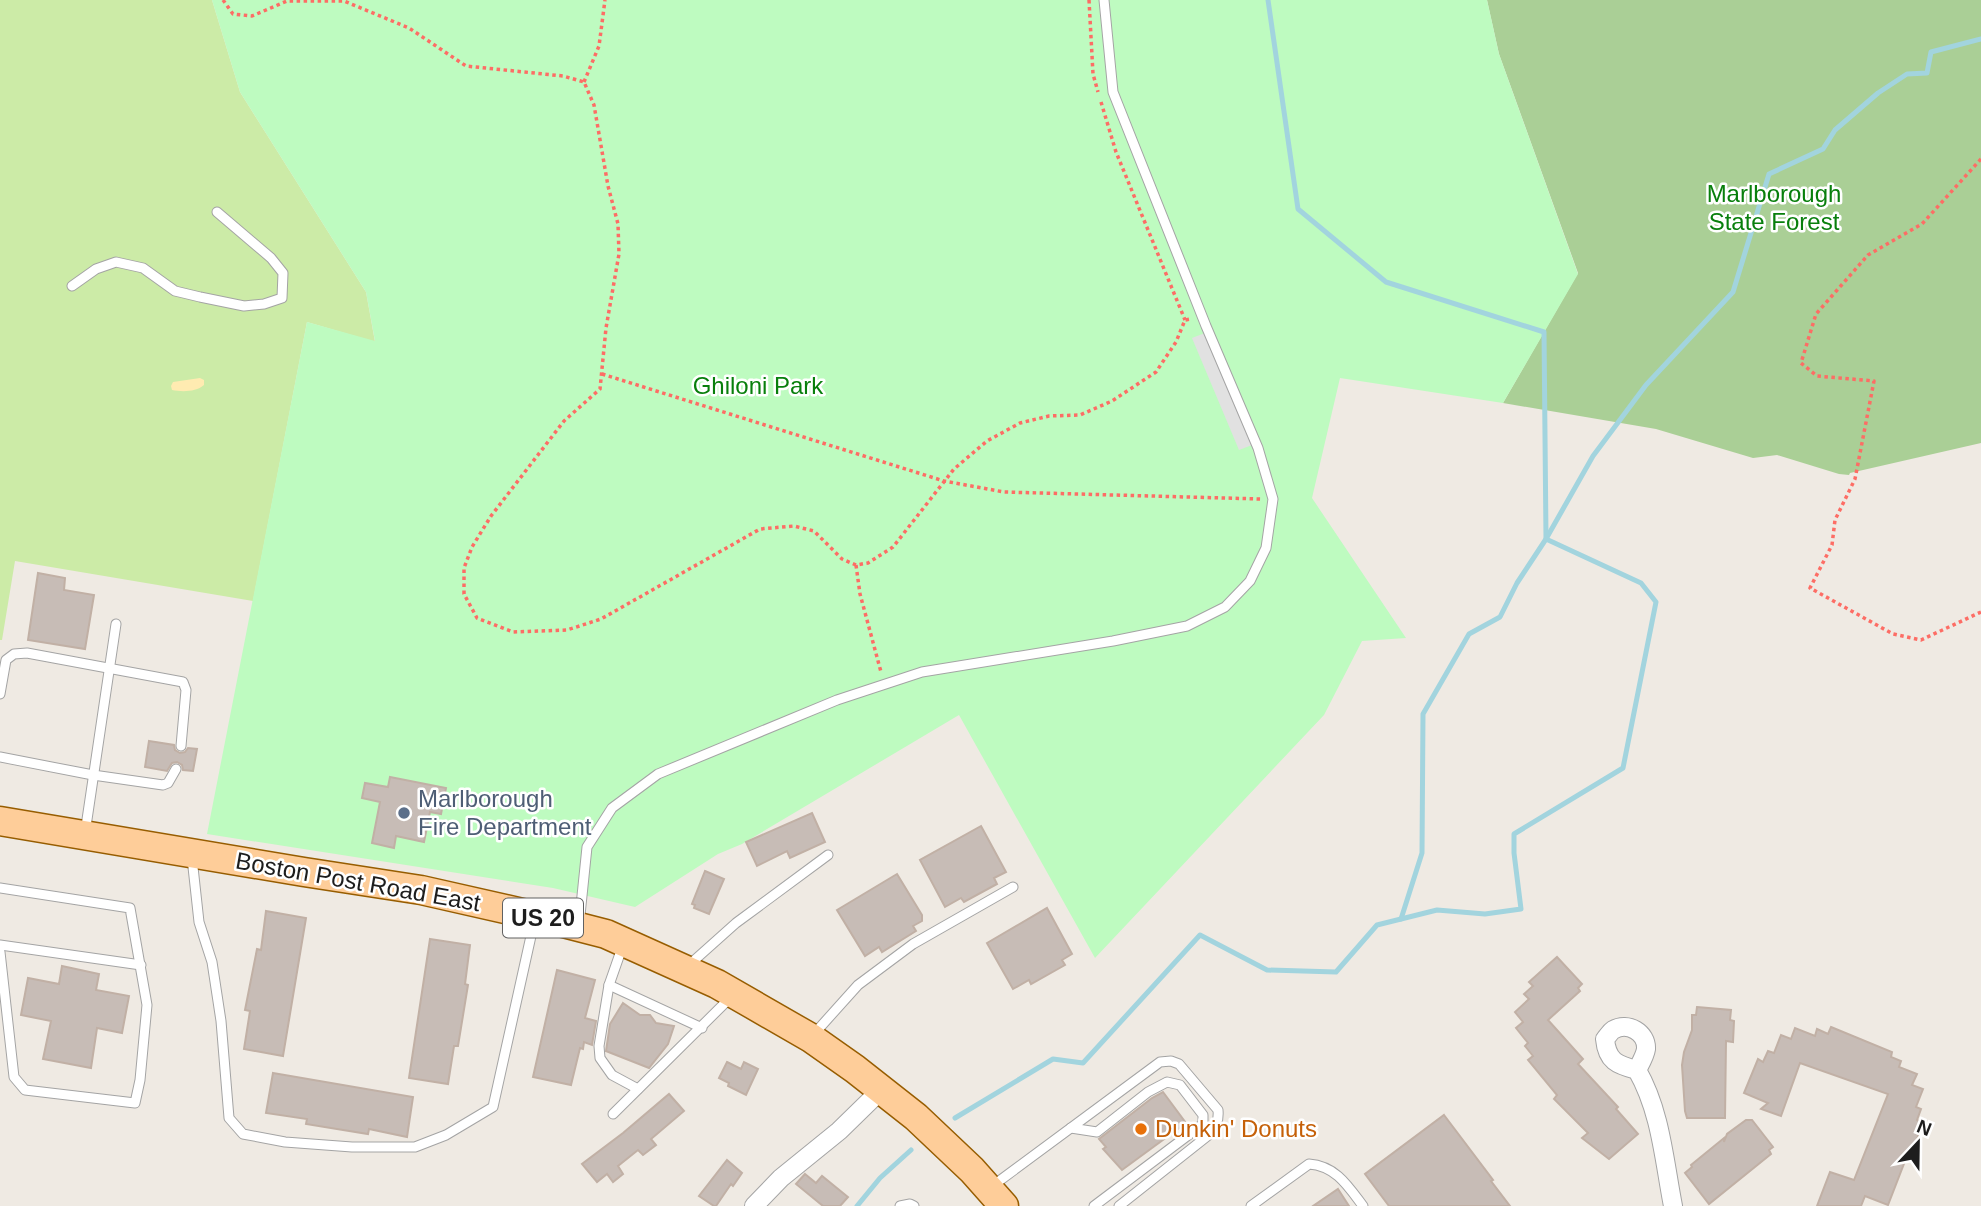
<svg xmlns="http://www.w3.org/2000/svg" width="1981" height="1206" font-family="Arial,sans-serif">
	<rect width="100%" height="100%" fill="#efeae3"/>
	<!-- grass -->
	<polygon fill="#cceba7" points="0,0 212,0 240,92 366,292 375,342 307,322 253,601 15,561 2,640 0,640"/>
	<!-- forest -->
	<polygon fill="#aacf96" points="1487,0 1981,0 1981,443 1850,473 1849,475 1839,474 1777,455 1753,458 1656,429 1503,403 1578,273 1499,54"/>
	<!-- sand -->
	<path fill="#ffebb1" d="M 200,378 L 204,380 L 204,385 C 196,392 182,392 172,390 L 171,386 L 173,382 Z"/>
	<!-- park -->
	<polygon fill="#befbc0" points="212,0 1487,0 1499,54 1578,274 1503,403 1340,378 1312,498 1406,638 1362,641 1324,715 1095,958 959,715 742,844 718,854 635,907 553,888 207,834 307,322 375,341 366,292 240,92"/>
	<!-- parking -->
	<polygon fill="#e1e1e1" points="1205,333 1252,445 1239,450 1192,338"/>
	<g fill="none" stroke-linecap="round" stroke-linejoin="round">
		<!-- stream -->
		<g stroke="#a2d4de" stroke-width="5">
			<polyline points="1401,919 1422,853 1423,714 1469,634 1500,617 1517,583 1546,539 1593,456 1646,385 1733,292 1769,174 1823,149 1835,130 1878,93 1907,74 1927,73 1931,52 1981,39"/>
			<polyline points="955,1118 1053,1059 1083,1063 1200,935 1267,970 1336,972 1377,925 1437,910 1485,914 1521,909 1514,853 1514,834 1623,768 1656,602 1641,583 1546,539 1544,332 1386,282 1298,209 1268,0"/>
			<polyline points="857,1206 880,1178 911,1150"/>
		</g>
	</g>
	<!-- building -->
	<g fill="#c7bcb6" stroke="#c1b0a5" stroke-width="2">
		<polygon points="38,573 65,578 64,590 94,595 85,649 28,640"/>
		<polygon points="149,741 174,745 175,750 180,753 185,752 188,748 197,749 193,771 183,770 182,765 177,762 172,763 167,771 145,767"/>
		<polygon points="390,777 446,788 441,814 430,812 424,842 396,836 394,848 372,843 380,802 362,798 365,783 388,787"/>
		<polygon points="812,813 825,842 790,858 787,851 757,866 746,842"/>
		<polygon points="981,826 1006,872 994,878 997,884 964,902 961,898 945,907 920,860"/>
		<polygon points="705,871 724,879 709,914 694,908 695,905 692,904"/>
		<polygon points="897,874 922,915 922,921 913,926 916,931 882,952 879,947 865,956 837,910"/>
		<polygon points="1047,908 1072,954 1062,960 1065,965 1031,984 1029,980 1013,989 987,943"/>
		<polygon points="266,911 306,918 283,1056 244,1049 250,1011 245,1010 257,949 261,950"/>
		<polygon points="430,939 470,945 465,984 468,985 458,1046 454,1046 448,1084 409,1078"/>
		<polygon points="1557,957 1582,984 1578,988 1580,991 1548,1020 1583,1059 1578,1064 1618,1107 1616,1109 1638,1134 1609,1159 1582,1138 1588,1133 1554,1099 1557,1095 1528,1060 1533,1056 1525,1046 1528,1043 1516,1028 1523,1022 1515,1012 1529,999 1524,994 1533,986 1529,982"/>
		<polygon points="62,966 99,974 96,990 129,996 122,1033 97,1028 91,1068 43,1059 51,1021 21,1015 28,978 59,984"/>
		<polygon points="557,970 595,980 585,1018 596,1021 592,1045 584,1042 583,1049 580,1048 571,1085 533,1077"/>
		<polygon points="623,1003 640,1015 650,1015 656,1023 674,1026 668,1044 649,1068 606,1051 610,1024"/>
		<polygon points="1697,1007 1731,1010 1730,1020 1734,1021 1733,1042 1726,1041 1725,1118 1687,1118 1685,1111 1682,1065 1684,1052 1692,1030 1692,1015 1696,1015"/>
		<polygon points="1831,1027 1892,1052 1891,1057 1901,1061 1899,1067 1917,1074 1912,1085 1923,1089 1916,1107 1921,1109 1917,1120 1923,1123 1910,1157 1907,1156 1888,1205 1865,1196 1861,1206 1817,1206 1830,1172 1854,1180 1888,1094 1800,1063 1781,1116 1761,1109 1768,1103 1744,1093 1758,1059 1763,1062 1768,1051 1774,1053 1781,1035 1791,1039 1795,1028 1815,1036 1817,1029 1828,1034"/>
		<polygon points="727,1062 741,1069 744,1062 758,1069 746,1095 728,1086 729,1083 719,1078"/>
		<polygon points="273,1073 413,1097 407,1137 369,1129 368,1134 306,1124 307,1119 266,1113"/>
		<polygon points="1163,1092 1186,1123 1122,1170 1103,1149 1106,1147 1099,1139 1152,1098"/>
		<polygon points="669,1094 684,1111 651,1139 656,1145 643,1155 638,1150 618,1166 623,1174 613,1182 607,1174 597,1182 582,1164 623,1133"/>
		<polygon points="1444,1115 1493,1180 1491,1181 1510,1206 1389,1206 1365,1174"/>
		<polygon points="1746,1120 1752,1120 1773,1147 1769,1150 1771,1154 1709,1204 1685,1173 1692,1167 1691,1165 1724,1138 1724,1142 1727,1134"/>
		<polygon points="727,1160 742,1173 733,1186 731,1184 716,1206 714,1206 699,1196"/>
		<polygon points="805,1174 816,1183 822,1176 848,1197 840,1206 823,1206 796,1184"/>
		<polygon points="1338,1189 1349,1206 1313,1206"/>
	</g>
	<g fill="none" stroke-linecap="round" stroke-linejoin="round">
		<defs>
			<g id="lane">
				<polyline points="72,286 96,269 116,262 143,268 175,291 200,297 244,306 264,304 282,298 283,273 271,258 217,212"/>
				<polyline points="0,694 6,660 14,654 27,653 183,682 186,690 181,746"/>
				<polyline points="0,757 93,775 163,785 168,783 176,769"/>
				<polyline points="85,833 116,624"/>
				<polyline points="192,858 199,922 212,962 221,1021 229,1118 243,1134 285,1142 352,1147 415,1147 446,1135 493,1107 535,918"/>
				<polyline points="0,888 130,908 147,1005 140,1080 135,1103 25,1090 14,1077 0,952"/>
				<polyline points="579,925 587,847 612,808 658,774 837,700 922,672 1113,641 1187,626 1225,607 1250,581 1266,548 1273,499 1258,448 1206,326 1113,92 1104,0"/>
				<polyline points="0,945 141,965"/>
				<polyline points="623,945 609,985 599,1046 600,1058 612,1075 638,1089"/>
				<polyline points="689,965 736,923 828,855"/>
				<polyline points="609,985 702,1028"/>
				<polyline points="814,1034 858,985 913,944 1013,887"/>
				<polyline points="613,1114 731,997"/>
				<polyline points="1071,1128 1097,1132 1148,1092 1167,1082 1180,1085 1203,1115 1203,1124 1094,1206"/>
				<path d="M 991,1187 L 1160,1062 L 1171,1061 L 1179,1064 L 1218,1110 C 1219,1121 1216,1126 1210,1134 L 1119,1206"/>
				<polyline points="900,1206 910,1204 914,1206"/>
				<path d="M 1251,1206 L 1309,1164 C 1336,1166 1348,1186 1363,1206"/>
			</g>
			<g id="street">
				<path d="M 1637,1070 C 1640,1064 1645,1056 1646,1049 C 1647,1033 1628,1021 1613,1030 C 1610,1032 1608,1036 1605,1039 C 1607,1061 1617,1065 1637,1070 C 1661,1112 1664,1160 1673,1206"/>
				<polyline points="754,1206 781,1178 839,1131 881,1090"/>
			</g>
			<polyline id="primary" points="0,821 304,872 421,890 536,916 606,934 717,984 811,1038 855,1069 916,1117 972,1170 1004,1206"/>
		</defs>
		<!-- lane casing -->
		<use href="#lane" stroke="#a4a4a4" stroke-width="11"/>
		<!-- street casing -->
		<use href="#street" stroke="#a4a4a4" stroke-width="20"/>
		<!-- primary casing -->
		<use href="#primary" stroke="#975d00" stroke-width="31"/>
		<!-- path -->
		<g stroke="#fd6d65" stroke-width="3.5" stroke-dasharray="3.5 3.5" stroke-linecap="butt">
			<polyline points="223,0 233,14 252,16 287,1 344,1 409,28 466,66 563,76 584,82 594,105 608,186 618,224 619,254 606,328 600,389 564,421 491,516 472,547 464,568 464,594 477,618 513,632 567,630 601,619 760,529 794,526 814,531 842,559 856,565 868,563 893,547 954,469 987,441 1020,423 1049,416 1080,415 1112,401 1156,372 1176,342 1185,320 1191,319"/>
			<polyline points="1089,0 1093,74 1098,92"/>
			<polyline points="584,82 599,46 605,0"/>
			<polyline points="1101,102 1116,152 1185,320"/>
			<polyline points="1981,159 1922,224 1868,255 1816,314 1801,363 1817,376 1874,381 1855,479 1835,520 1832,545 1810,588 1893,634 1921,640 1981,612"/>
			<polyline points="602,374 944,481 1004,492 1261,499"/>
			<polyline points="856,565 860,594 881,672"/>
		</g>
		<!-- lane -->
		<use href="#lane" stroke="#fff" stroke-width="9"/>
		<!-- street -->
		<use href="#street" stroke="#fff" stroke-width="18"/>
		<!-- primary -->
		<use href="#primary" stroke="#fecd99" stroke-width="28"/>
	</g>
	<!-- markers -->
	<circle fill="#5c6f8a" stroke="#fff" stroke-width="2.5" cx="404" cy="813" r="7"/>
	<circle fill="#e8710a" stroke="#fff" stroke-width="2.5" cx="1141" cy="1129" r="7"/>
	<g text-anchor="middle" stroke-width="5" stroke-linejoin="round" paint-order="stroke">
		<!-- shield labels -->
		<rect fill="#fff" stroke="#616161" stroke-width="2" x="503" y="898.5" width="80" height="39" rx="5"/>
		<g font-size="23" font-weight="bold" fill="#1d1d1d">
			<text x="543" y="926">US 20</text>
		</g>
		<!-- park labels -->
		<g font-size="24" fill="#087f0c" stroke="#fff">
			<text x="1774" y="202">Marlborough<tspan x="1774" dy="28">State Forest</tspan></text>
			<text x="758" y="394">Ghiloni Park</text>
		</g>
		<!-- service labels -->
		<g font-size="24" fill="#4e5e75" stroke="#fff" text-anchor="start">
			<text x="418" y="807">Marlborough<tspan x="418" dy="28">Fire Department</tspan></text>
		</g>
		<!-- street labels -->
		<g font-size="24" fill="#1d1d1d" stroke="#fff">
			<text transform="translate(358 882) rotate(10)" y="8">Boston Post Road East</text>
		</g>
		<!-- food labels -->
		<g font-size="24" fill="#c56008" stroke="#fff" text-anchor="start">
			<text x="1155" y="1137">Dunkin' Donuts</text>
		</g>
	</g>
	<!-- north arrow -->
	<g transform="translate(1918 1143) rotate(22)" stroke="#ffffff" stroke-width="5" paint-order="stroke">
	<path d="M0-5L12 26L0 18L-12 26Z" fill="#1d1d1d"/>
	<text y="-10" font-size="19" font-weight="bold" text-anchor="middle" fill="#1d1d1d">N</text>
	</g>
</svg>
